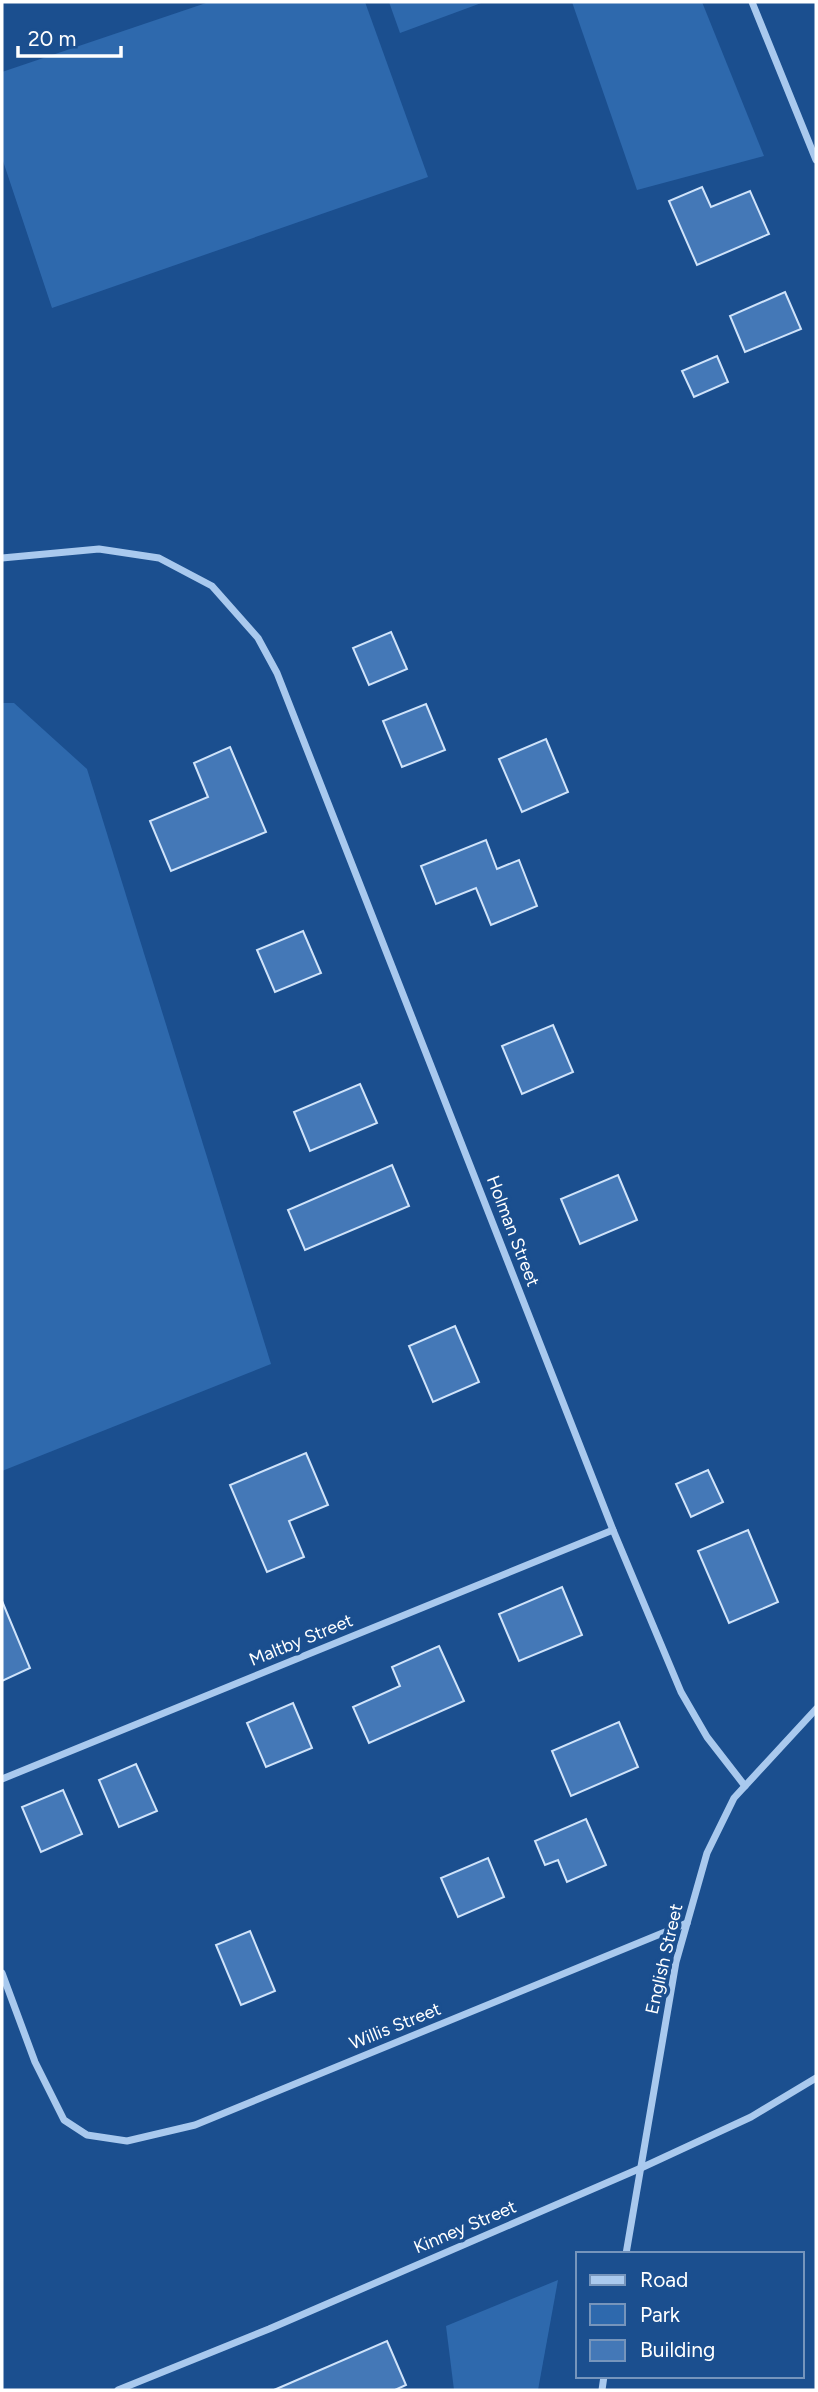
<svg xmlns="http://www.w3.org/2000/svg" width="818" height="2392" font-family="Figtree,sans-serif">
	<rect width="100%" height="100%" fill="#1b4f8f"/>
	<!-- green -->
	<g fill="#2e69ad">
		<polygon points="209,2 365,2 428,177 52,308 2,158 2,72"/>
		<polygon points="389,2 484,2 400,33"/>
		<polygon points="572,2 702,2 764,156 637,190"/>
		<polygon points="2,703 14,703 87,769 271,1364 2,1471"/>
		<polygon points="558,2280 538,2390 454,2390 446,2326"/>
	</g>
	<!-- building -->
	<g fill="#4478b7" stroke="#cfe3fa" stroke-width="2">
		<polygon points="702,187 711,207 750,191 769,234 697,265 669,201"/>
		<polygon points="785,292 801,329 745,352 730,316"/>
		<polygon points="717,356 728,382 694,397 682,371"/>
		<polygon points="391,632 407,669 369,685 353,648"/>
		<polygon points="426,704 445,750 402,767 383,721"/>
		<polygon points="546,739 568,792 522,812 499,759"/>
		<polygon points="230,747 266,832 171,871 150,821 208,797 194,763"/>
		<polygon points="486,840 497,869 519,860 537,906 491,925 476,888 436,904 421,866"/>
		<polygon points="303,931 321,973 275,992 257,950"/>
		<polygon points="553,1025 573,1072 522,1094 502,1046"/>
		<polygon points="360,1084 377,1123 310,1151 294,1112"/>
		<polygon points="392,1165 409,1206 305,1250 288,1210"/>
		<polygon points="618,1175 637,1220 580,1244 561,1199"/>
		<polygon points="455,1326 479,1382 433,1402 409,1346"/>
		<polygon points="306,1453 328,1505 289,1521 304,1557 267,1572 230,1485"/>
		<polygon points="708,1470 723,1502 691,1517 676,1484"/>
		<polygon points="748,1530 778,1602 729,1623 698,1551"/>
		<polygon points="562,1587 582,1635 519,1661 499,1614"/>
		<polygon points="2,1601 30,1668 2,1681"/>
		<polygon points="439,1646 464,1701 369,1743 353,1707 400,1686 392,1667"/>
		<polygon points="293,1703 312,1748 266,1767 247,1723"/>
		<polygon points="619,1722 638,1767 571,1796 552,1751"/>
		<polygon points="136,1764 157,1811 119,1827 99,1780"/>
		<polygon points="63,1790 82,1834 41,1852 22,1807"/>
		<polygon points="586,1819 606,1865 567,1882 558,1860 545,1865 535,1841"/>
		<polygon points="488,1858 504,1897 458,1917 441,1878"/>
		<polygon points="250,1931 275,1991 241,2005 216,1945"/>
		<polygon points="387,2341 406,2385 395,2390 274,2390"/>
	</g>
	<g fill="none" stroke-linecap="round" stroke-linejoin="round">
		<!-- minor -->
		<g stroke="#a9c9ee" stroke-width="7">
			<polyline points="752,2 816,160"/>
			<polyline points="2,558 99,549 159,558 212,586 258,638 277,673 613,1530 681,1692 707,1737 745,1786"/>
			<polyline points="2,1779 613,1530"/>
			<polyline points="2,1973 35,2062 64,2120 87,2135 127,2141 195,2125 687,1923"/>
			<polyline points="626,2254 676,1962 707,1853 734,1798 816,1709"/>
			<polyline points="118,2390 269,2329 641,2168 751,2117 816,2078"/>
			<polyline points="602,2390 604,2376"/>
		</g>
	</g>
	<g text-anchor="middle" stroke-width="7" stroke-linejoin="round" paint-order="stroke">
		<!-- street labels -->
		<g font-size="18" fill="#fff" stroke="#1b4f8f">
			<text transform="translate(513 1231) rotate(69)" y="6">Holman Street</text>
			<text transform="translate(301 1640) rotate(-22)" y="6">Maltby Street</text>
			<text transform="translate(664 1959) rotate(-77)" y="6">English Street</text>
			<text transform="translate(395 2026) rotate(-22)" y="6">Willis Street</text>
			<text transform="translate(465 2227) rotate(-23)" y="6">Kinney Street</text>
		</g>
	</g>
	<!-- border -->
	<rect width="818" height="2392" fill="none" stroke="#ffffff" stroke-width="7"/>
	<!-- legend -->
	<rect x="576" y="2252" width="228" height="126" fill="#1b4f8f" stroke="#7695bc" stroke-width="2"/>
	<rect x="590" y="2275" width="35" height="10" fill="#a9c9ee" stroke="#7695bc" stroke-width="2"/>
	<text x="640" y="2287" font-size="21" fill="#ffffff">Road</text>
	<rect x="590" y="2304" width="35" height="21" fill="#2e69ad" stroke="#7695bc" stroke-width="2"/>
	<text x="640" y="2322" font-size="21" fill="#ffffff">Park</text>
	<rect x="590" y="2340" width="35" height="21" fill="#4478b7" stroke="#7695bc" stroke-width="2"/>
	<text x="640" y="2357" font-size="21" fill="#ffffff">Building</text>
	<!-- scale -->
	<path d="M18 46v10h103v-10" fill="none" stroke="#ffffff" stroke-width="3.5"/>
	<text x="28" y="46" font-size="21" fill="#ffffff" stroke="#1b4f8f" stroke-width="5" paint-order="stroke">20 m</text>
</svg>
